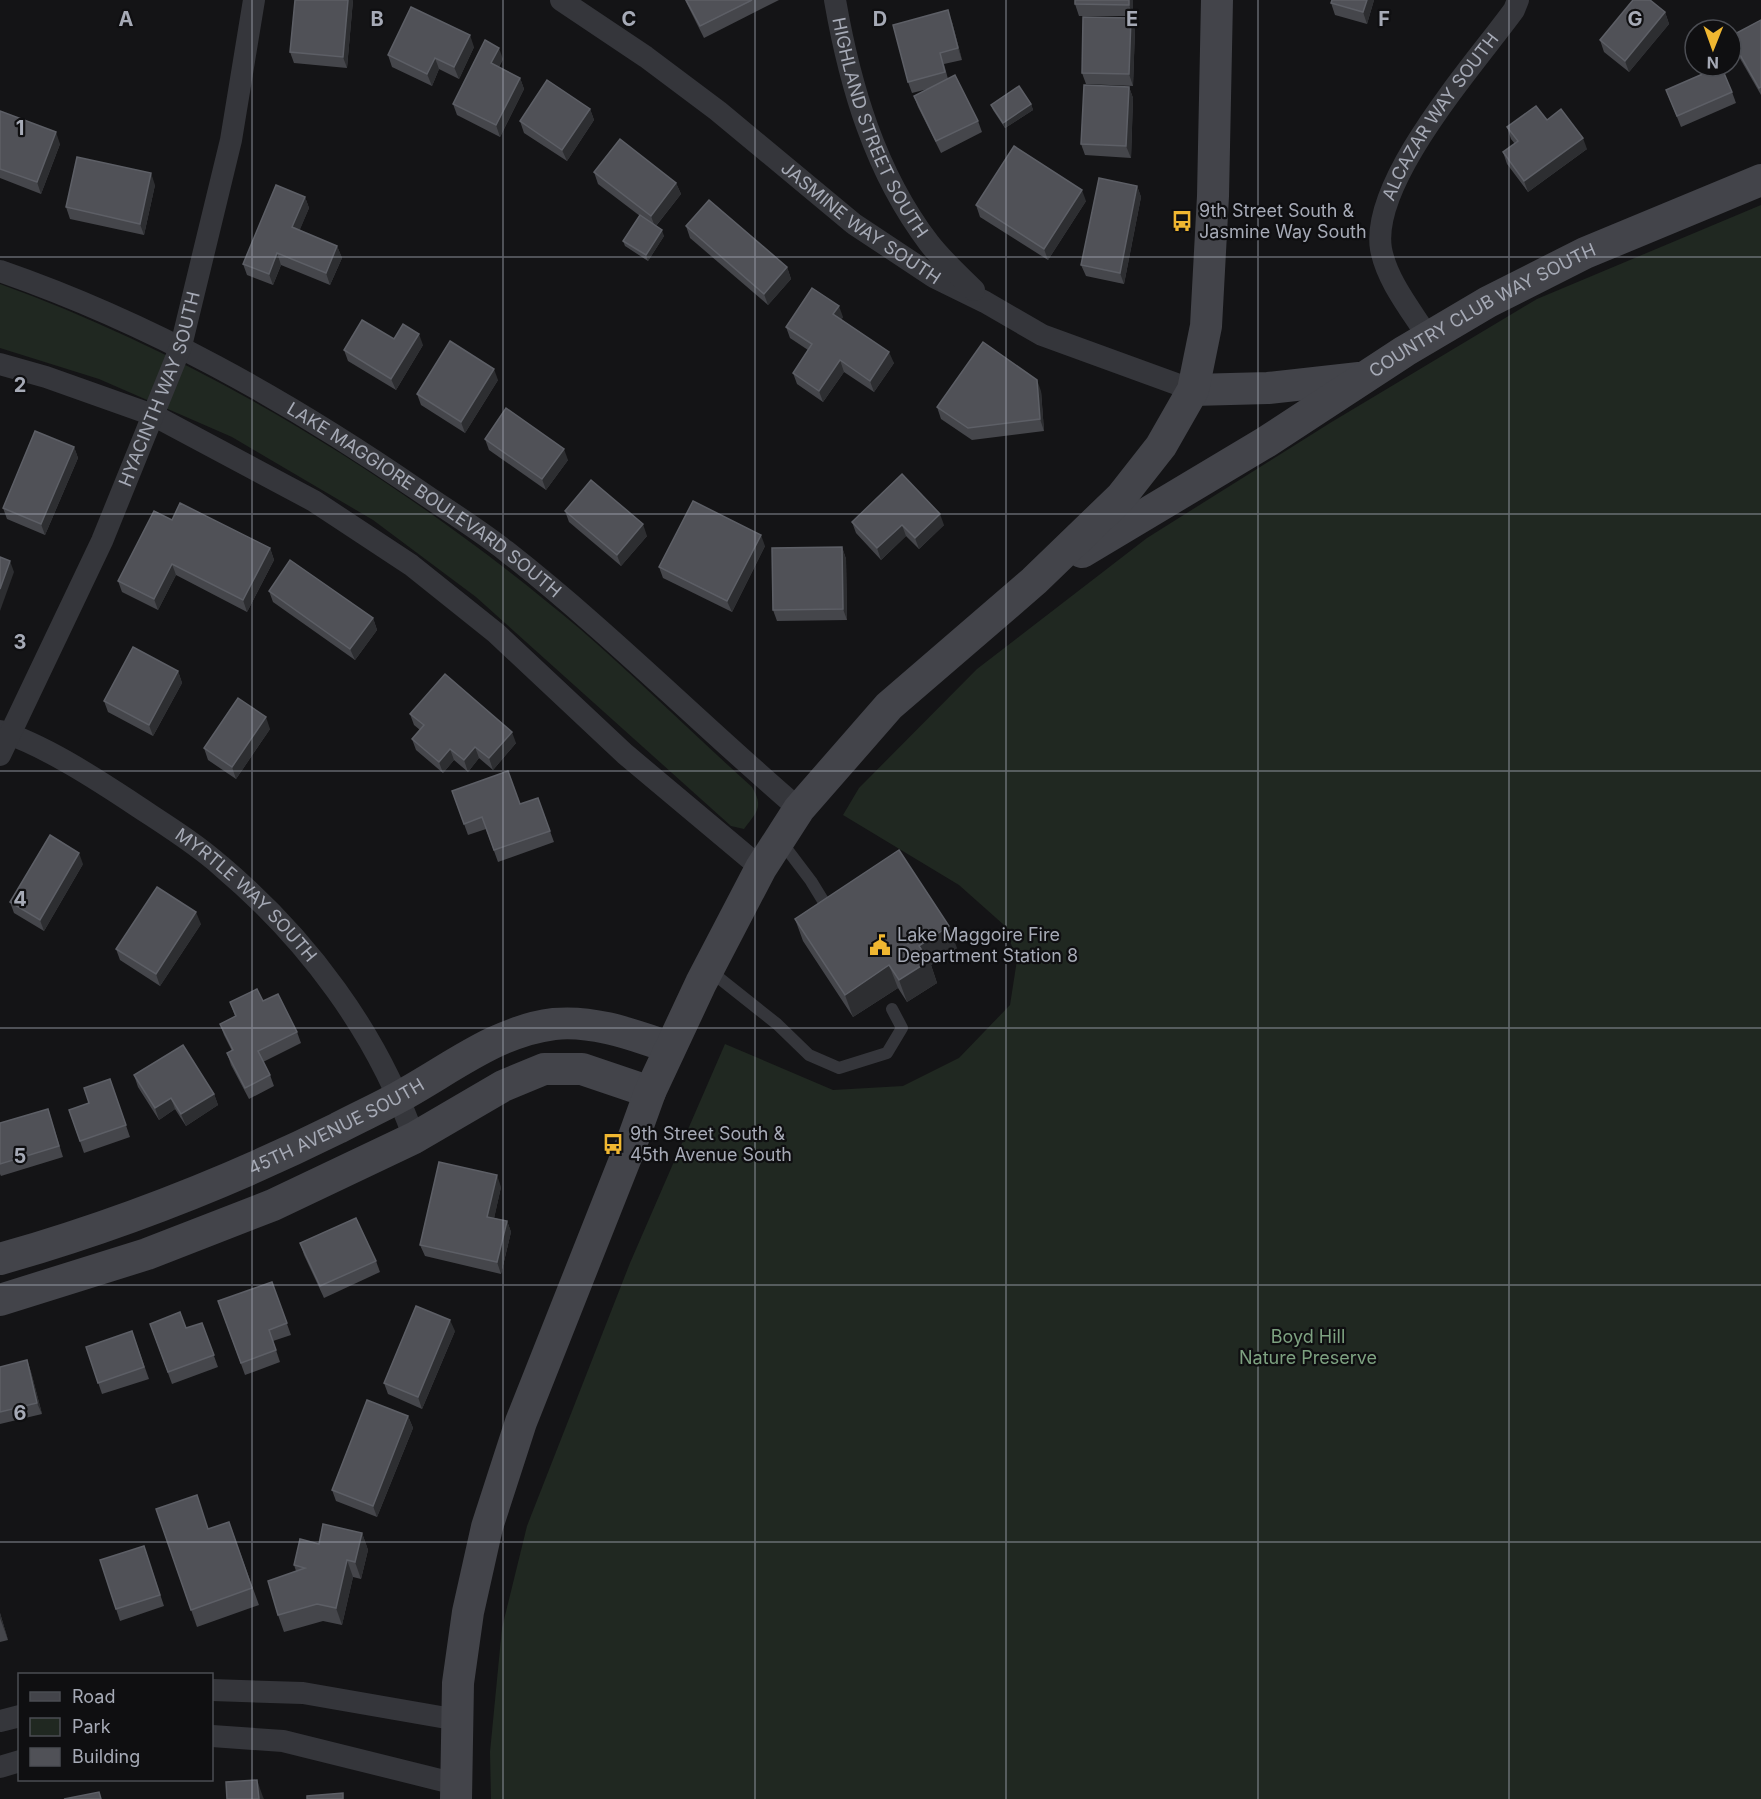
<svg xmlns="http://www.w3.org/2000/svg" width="1761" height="1799" font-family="Inter,sans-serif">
	<rect width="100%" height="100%" fill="#141416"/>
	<!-- green -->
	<g fill="#202821">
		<polygon points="1761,205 1761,1799 491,1799 490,1752 502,1628 527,1526 630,1263 725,1044 833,1090 903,1086 959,1058 1010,1005 1017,960 1004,925 959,885 843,815 859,788 977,669 1147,538 1330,423 1537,299"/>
		<path d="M 0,284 C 209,360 411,486 580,629 C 639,680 694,735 752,787 C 764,808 757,811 744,829 L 731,826 L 476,597 L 373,520 L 232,437 L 99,379 L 0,348 Z"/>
	</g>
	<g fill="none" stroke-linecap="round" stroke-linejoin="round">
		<!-- lane -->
		<g stroke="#35363b" stroke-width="12">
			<polyline points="780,840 811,881 830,912"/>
			<polyline points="709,970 777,1024 809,1055 839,1068 887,1053 902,1028 892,1009"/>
		</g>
		<!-- street -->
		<g stroke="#35363b" stroke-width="22">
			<path id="s1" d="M 561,0 L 646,57 L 718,111 L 854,224 L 934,277 L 985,302 L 1042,335 L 1193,390"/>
			<path id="s2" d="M 835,0 C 850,86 875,172 929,243 C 942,260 959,275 974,290"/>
			<path id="s3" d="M 0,271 C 150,323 287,400 418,490 C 447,510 478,529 506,551 C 608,631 700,724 799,809"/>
			<path id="s4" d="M 1428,337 C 1411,310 1387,281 1381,249 C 1370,181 1474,65 1514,10 L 1518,0"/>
			<polyline points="0,364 46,377 153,415 314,501 411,565 496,633 625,754 761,868"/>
			<path id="s5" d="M 0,731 C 43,745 90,775 128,800 C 159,821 193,841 221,866 C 307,939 377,1032 414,1138"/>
			<path id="s6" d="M 0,755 L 102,541 L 181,346 L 231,140 L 254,0"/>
			<polyline points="212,1690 303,1693 458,1720"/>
			<polyline points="0,1721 20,1716"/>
			<polyline points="212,1736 283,1741 456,1784"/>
			<polyline points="0,1767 20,1761"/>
		</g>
		<!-- secondary -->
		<g stroke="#43444a" stroke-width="32">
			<polyline points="1193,390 1268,388 1359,378"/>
			<path id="s7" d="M 1082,552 L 1266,442 L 1405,351 L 1488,302 L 1585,253 L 1761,180"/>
			<path id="s8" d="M 0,1259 C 120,1225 227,1183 338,1128 C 359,1117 379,1108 399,1097 C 449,1070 496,1031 554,1024 C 594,1020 633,1035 669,1047"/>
			<polyline points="0,1300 147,1254 273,1205 414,1138 503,1086 544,1069 582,1069 650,1092"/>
			<polyline points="456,1799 458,1683 468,1612 487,1527 521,1422 632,1142 650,1092 701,983 761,868 799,809 889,706 1034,581 1121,497 1161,446 1193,390 1206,326 1213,196 1217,0"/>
		</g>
	</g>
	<!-- wall -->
	<g fill="#45464b">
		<polygon points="353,0 347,68 294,63 290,52"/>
		<polygon points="685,0 779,0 704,38"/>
		<polygon points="1075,0 1133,0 1133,16 1079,16 1075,4"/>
		<polygon points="1332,0 1374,0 1367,24 1335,15 1331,3"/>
		<polygon points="1665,12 1669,24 1629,72 1604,52 1600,40"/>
		<polygon points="1761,20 1761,95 1734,48 1731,40 1731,36"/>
		<polygon points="952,22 962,60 944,64 948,79 978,121 982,132 941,153 918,107 914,96 928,89 912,93 908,82"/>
		<polygon points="1135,29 1133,86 1086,84 1082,73"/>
		<polygon points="474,47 459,79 439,69 432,86 392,67 388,55"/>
		<polygon points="503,59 499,67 520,78 524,89 500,137 457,115 453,104"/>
		<polygon points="1129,87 1133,98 1131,158 1085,155 1081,144"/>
		<polygon points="1666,90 1732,92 1736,103 1681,127"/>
		<polygon points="1031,104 1033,110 1005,128 993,110 991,105"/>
		<polygon points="590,109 594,120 567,161 524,133 520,121"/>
		<polygon points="0,111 60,144 41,194 0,178"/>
		<polygon points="1507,127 1587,149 1528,192 1507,164 1503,152 1515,144 1511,139"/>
		<polygon points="594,172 676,183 681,194 656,226 664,236 648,261 625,246 623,241 640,216 598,184"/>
		<polygon points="155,185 144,235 70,219 66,207"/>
		<polygon points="1137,186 1141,197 1124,284 1086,276 1081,265"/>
		<polygon points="305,197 309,208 299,231 337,246 342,258 330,285 281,265 273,285 247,275 243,264"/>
		<polygon points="1086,201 1048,260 980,217 976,205"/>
		<polygon points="686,226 787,267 791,279 768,305 690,238"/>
		<polygon points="843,317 841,320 894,363 874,392 844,372 823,402 797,384 793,373 808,350 790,338 786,327"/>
		<polygon points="423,345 396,390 348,361 344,350"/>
		<polygon points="498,380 465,433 421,405 417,394"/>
		<polygon points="1041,391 1044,431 972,440 941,419 937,407"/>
		<polygon points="485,439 568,460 546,490 489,450"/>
		<polygon points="74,447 78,458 45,535 7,519 3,508"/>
		<polygon points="565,511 647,536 621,566 569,522"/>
		<polygon points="172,520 270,548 274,560 247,612 176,575 158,610 122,592 118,581"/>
		<polygon points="852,522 944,525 919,549 906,536 881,560 856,533"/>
		<polygon points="765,546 732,612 663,578 659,567"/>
		<polygon points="842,547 846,559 847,620 777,621 773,610"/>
		<polygon points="269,591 373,618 377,630 355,660 273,602"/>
		<polygon points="178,671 182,683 153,736 108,712 104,701"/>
		<polygon points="410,714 516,743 493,770 479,758 468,772 454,760 443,773 416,750 412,739 420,730 414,725"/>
		<polygon points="270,729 236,779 208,760 204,748"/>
		<polygon points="452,791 520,804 538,798 554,842 498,862 486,829 468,835"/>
		<polygon points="83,864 44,931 14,913 10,902"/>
		<polygon points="795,919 957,948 931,965 937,983 907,1002 898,988 853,1017 803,941"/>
		<polygon points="201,924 160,986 120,960 116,949"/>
		<polygon points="263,1001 297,1032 301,1043 263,1062 270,1075 274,1086 249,1099 231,1065 227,1053 232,1051 224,1035 220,1024 235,1016 230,1002"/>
		<polygon points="134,1075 214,1094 218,1105 186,1126 175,1109 159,1120 138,1087"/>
		<polygon points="110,1079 130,1137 84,1153 69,1110 89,1103"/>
		<polygon points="48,1109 63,1157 1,1176 0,1174 0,1123"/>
		<polygon points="501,1187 494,1218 507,1221 511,1232 501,1274 425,1256 420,1245"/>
		<polygon points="300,1243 376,1261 380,1272 324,1298 304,1255"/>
		<polygon points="272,1282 291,1335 273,1341 280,1362 245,1375 218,1301"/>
		<polygon points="202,1323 218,1367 172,1384 150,1324 186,1328"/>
		<polygon points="132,1331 149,1379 102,1394 86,1347"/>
		<polygon points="455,1331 422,1409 388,1394 384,1383"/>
		<polygon points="27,1360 31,1372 42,1414 0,1424 0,1367"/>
		<polygon points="408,1416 413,1428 377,1517 336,1501 332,1490"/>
		<polygon points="156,1509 209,1529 229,1522 259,1605 197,1627"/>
		<polygon points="362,1533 368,1550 361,1579 353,1577 342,1625 323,1621 284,1632 278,1615 296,1571 294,1565 319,1544"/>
		<polygon points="144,1546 164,1606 120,1621 116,1609"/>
		<polygon points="0,1613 8,1640 0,1642"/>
	</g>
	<!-- shaded-wall -->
	<g fill="#2d2e31">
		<polygon points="348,0 353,0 347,68 343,57"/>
		<polygon points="1129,0 1133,0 1133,16 1129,5"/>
		<polygon points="1367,0 1374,0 1367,24 1363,12"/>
		<polygon points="948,10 952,22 962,60 958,48"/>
		<polygon points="1665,12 1669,24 1629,72 1625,61"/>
		<polygon points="1131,18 1135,29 1133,86 1129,74"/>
		<polygon points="470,35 474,47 459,79 454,67"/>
		<polygon points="499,48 503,59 495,75 491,63"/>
		<polygon points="435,58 439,69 432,86 427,74"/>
		<polygon points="520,78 524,89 500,137 496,125"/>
		<polygon points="1129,87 1133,98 1131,158 1126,146"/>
		<polygon points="1031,104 1033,110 1005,128 1003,123"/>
		<polygon points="590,109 594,120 567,161 562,150"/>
		<polygon points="56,132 60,144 41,194 37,182"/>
		<polygon points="1583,138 1587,149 1528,192 1524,181"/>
		<polygon points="151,173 155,185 144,235 140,224"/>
		<polygon points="676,183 681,194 655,227 651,216"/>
		<polygon points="1137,186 1141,197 1124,284 1120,273"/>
		<polygon points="1082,190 1086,201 1048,260 1044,249"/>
		<polygon points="305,197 309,208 296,239 292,227"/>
		<polygon points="662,230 664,236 648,261 646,255"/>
		<polygon points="337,246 342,258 330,285 326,273"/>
		<polygon points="277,253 281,265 273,285 269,274"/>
		<polygon points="787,267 791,279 768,305 764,294"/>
		<polygon points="839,306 843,317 837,326 833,314"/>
		<polygon points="419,334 423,345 396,390 391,379"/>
		<polygon points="889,352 894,363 874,392 870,381"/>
		<polygon points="840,360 844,372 823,402 819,391"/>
		<polygon points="494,369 498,380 465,433 461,422"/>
		<polygon points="1037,380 1041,391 1044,431 1040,419"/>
		<polygon points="74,447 78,458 45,535 41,524"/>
		<polygon points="564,449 568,460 546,490 542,479"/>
		<polygon points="940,514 944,525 919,549 915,538"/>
		<polygon points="643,524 647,536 621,566 617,555"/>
		<polygon points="902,525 906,536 881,560 877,548"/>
		<polygon points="761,535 765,546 732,612 727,601"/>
		<polygon points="842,547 846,559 847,620 843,609"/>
		<polygon points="270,548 274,560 247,612 243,600"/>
		<polygon points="10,561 14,572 0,611 0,589"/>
		<polygon points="172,564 176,575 158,610 154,599"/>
		<polygon points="373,618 377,630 355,660 350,649"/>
		<polygon points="178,671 182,683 153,736 149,725"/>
		<polygon points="266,717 270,729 236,779 232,767"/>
		<polygon points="512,732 516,743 493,770 489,758"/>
		<polygon points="475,747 479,758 468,772 464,760"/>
		<polygon points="450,749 454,760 443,773 439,762"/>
		<polygon points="79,853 83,864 44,931 40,920"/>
		<polygon points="196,912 201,924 160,986 156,974"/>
		<polygon points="949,926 957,948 931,965 937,983 907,1002 899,980 919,946"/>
		<polygon points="889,965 898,988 853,1017 845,995"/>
		<polygon points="214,1094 218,1105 186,1126 181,1114"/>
		<polygon points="171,1098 175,1109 159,1120 155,1108"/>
		<polygon points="497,1175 501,1187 492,1228 487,1217"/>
		<polygon points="507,1221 511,1232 501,1274 497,1262"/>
		<polygon points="450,1320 455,1331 422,1409 418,1397"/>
		<polygon points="27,1360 31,1372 42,1414 37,1403"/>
		<polygon points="408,1416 413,1428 377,1517 373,1506"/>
		<polygon points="362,1533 368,1550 361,1579 355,1562"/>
		<polygon points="347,1560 353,1577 342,1625 336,1608"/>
		<polygon points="0,1613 8,1640 0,1618"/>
		<polygon points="257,1780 263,1797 264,1799 259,1799"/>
	</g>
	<!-- building -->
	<g fill="#505157" stroke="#5d5f66" stroke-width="1.5">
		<polygon points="295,0 348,0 343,57 290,52"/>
		<polygon points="686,0 752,0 700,26"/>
		<polygon points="1075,0 1129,0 1129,5 1075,4"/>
		<polygon points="1332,0 1367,0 1363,12 1331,3"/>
		<polygon points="1633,0 1650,0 1665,12 1625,61 1600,40"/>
		<polygon points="411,7 470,35 454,67 435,58 427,74 388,55"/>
		<polygon points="948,10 958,48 940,53 945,72 908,82 893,25"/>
		<polygon points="1083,17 1131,18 1129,74 1082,73"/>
		<polygon points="1761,20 1761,87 1759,88 1731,39 1731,36"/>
		<polygon points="485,40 499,48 491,63 520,78 496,125 453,104"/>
		<polygon points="1721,66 1732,92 1677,116 1666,90"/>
		<polygon points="955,75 978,121 936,141 914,96"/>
		<polygon points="547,80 590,109 562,150 520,121"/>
		<polygon points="1084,85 1129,87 1126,146 1081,144"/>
		<polygon points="1019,86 1031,104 1003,123 991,105"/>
		<polygon points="1536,106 1547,120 1561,109 1583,138 1524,181 1503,152 1518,141 1507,127"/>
		<polygon points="0,111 56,132 37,182 0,169"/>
		<polygon points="620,139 676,183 651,216 594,172"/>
		<polygon points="1014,146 1082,190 1044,249 976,205"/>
		<polygon points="77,157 151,173 140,224 66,207"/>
		<polygon points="1099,178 1137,186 1120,273 1081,265"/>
		<polygon points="276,185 305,197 292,227 337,246 326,273 277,253 269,274 243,264"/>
		<polygon points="709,200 787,267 764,294 686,226"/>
		<polygon points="640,215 662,230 646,255 623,241"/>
		<polygon points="812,288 839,306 833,314 889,352 870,381 840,360 819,391 793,373 812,344 786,327"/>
		<polygon points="362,320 394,339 403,324 419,334 391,379 344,350"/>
		<polygon points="450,341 494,369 461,422 417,394"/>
		<polygon points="983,342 1037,380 1040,419 968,428 937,407"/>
		<polygon points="506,408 564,449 542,479 485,439"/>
		<polygon points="35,431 74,447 41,524 3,508"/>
		<polygon points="902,474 940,514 915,538 902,525 877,548 852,522"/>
		<polygon points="591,480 643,524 617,555 565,511"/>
		<polygon points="693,501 761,535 727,601 659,567"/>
		<polygon points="180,503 270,548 243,600 172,564 154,599 118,581 154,511 172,520"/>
		<polygon points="842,547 843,609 773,610 772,548"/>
		<polygon points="0,557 10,561 0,589"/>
		<polygon points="290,560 373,618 350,649 269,591"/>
		<polygon points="133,647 178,671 149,725 104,701"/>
		<polygon points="445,674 512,732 489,758 475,747 464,760 450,749 439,762 412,739 424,725 410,714"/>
		<polygon points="238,698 266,717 232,767 204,748"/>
		<polygon points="508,771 520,804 538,798 550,831 494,850 482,817 464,824 452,791"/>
		<polygon points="50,835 79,853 40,920 10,902"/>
		<polygon points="899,850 949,926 919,946 929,961 899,980 889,965 845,995 795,919"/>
		<polygon points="157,887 196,912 156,974 116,949"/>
		<polygon points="257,989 263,1001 278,994 297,1032 258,1051 270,1075 245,1088 227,1053 233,1050 220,1024 236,1016 230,1002"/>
		<polygon points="183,1045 214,1094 181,1114 171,1098 155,1108 134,1075"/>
		<polygon points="110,1079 126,1125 80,1141 69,1110 89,1103 84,1088"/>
		<polygon points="48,1109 59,1146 0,1164 0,1123"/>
		<polygon points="439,1162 497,1175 487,1217 507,1221 497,1262 420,1245"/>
		<polygon points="356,1218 376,1261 320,1286 300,1243"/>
		<polygon points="272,1282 287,1323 269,1330 276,1350 241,1363 218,1301"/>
		<polygon points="416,1306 450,1320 418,1397 384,1383"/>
		<polygon points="180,1312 186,1328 202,1323 214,1355 168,1372 150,1324"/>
		<polygon points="132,1331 144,1367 98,1383 86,1347"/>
		<polygon points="27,1360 37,1403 0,1412 0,1367"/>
		<polygon points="367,1400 408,1416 373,1506 332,1490"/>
		<polygon points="197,1495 208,1529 229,1522 252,1588 191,1610 156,1509"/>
		<polygon points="323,1524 362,1533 355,1562 347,1560 336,1608 317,1604 278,1615 268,1581 305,1568 294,1565 300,1539 319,1544"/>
		<polygon points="144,1546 160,1595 116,1609 100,1560"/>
		<polygon points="257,1780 259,1799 227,1799 226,1782"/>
		<polygon points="99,1792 101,1799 64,1799"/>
		<polygon points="343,1793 343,1799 307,1799 307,1796"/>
	</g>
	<!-- grid -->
	<path fill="none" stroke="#a6aab6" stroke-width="1.5" stroke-opacity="0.55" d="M 252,0 L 252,1799M 503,0 L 503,1799M 755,0 L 755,1799M 1006,0 L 1006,1799M 1258,0 L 1258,1799M 1509,0 L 1509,1799M 0,257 L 1761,257M 0,514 L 1761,514M 0,771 L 1761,771M 0,1028 L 1761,1028M 0,1285 L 1761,1285M 0,1542 L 1761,1542"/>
	<!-- icons -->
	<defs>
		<symbol id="bus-bare" viewBox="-9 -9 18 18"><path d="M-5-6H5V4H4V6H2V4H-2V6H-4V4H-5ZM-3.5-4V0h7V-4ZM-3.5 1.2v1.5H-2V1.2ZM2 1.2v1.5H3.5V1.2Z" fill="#f0b731" stroke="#0f0f11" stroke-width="2.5" paint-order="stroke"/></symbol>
		<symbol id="civic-bare" viewBox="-9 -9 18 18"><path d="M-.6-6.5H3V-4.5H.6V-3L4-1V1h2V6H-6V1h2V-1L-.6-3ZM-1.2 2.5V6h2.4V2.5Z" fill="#f0b731" stroke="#0f0f11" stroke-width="2.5" paint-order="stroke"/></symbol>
	</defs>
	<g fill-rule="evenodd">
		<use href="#bus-bare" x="1167" y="206" width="30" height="30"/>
		<use href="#civic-bare" x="865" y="930" width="30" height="30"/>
		<use href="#bus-bare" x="598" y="1129" width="30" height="30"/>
	</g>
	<g text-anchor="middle" stroke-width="4.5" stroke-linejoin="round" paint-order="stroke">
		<!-- street labels -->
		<g font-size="18" fill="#a6aab6" stroke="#0f0f11">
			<text dy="6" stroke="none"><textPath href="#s4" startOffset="249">ALCAZAR WAY SOUTH</textPath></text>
			<text dy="6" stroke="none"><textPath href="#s2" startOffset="136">HIGHLAND STREET SOUTH</textPath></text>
			<text dy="6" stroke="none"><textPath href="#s1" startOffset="374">JASMINE WAY SOUTH</textPath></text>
			<text dy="6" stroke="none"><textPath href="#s7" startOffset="468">COUNTRY CLUB WAY SOUTH</textPath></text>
			<text dy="6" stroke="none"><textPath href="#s6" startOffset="400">HYACINTH WAY SOUTH</textPath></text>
			<text dy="6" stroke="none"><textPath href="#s3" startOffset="484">LAKE MAGGIORE BOULEVARD SOUTH</textPath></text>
			<text dy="6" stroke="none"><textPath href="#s5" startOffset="298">MYRTLE WAY SOUTH</textPath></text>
			<text dy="6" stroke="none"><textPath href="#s8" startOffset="362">45TH AVENUE SOUTH</textPath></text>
		</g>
		<!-- poi labels -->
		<g font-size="18" fill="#a6aab6" stroke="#0f0f11" text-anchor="start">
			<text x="1199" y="217">9th Street South &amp;<tspan x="1199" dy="21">Jasmine Way South</tspan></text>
			<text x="897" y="941">Lake Maggoire Fire<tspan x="897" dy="21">Department Station 8</tspan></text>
			<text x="630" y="1140">9th Street South &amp;<tspan x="630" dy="21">45th Avenue South</tspan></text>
		</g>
		<!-- park labels -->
		<g font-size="18" fill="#7da180" stroke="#0f0f11">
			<text x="1308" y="1343">Boyd Hill<tspan x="1308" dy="21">Nature Preserve</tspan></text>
		</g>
	</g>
	<g font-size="20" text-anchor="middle" font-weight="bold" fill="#a6aab6" stroke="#0f0f11" stroke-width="4.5" stroke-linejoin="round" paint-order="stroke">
		<text x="126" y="26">A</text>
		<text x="377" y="26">B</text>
		<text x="629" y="26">C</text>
		<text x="880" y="26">D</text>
		<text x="1132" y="26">E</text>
		<text x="1384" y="26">F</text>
		<text x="1635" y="26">G</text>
		<text x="20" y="135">1</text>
		<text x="20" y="392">2</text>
		<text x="20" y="649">3</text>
		<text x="20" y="906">4</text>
		<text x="20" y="1163">5</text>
		<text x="20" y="1420">6</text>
	</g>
	<!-- legend -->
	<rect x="18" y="1673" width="195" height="108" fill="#0f0f11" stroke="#4b4d53" stroke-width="1.5"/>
	<rect x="30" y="1692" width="30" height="9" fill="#43444a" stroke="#4b4d53" stroke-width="1.5"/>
	<text x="72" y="1703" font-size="18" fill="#a6aab6">Road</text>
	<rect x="30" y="1718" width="30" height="18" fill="#202821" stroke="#4b4d53" stroke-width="1.5"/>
	<text x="72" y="1733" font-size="18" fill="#a6aab6">Park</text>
	<rect x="30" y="1748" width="30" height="18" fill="#505157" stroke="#4b4d53" stroke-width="1.5"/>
	<text x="72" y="1763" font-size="18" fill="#a6aab6">Building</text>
	<!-- north arrow -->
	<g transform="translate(1713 48) rotate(181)"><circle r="28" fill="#0f0f11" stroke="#4b4d53" stroke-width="1.5"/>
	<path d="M0-4.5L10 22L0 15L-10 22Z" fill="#f0b731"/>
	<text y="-9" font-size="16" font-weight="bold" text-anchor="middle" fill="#a6aab6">N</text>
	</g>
</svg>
